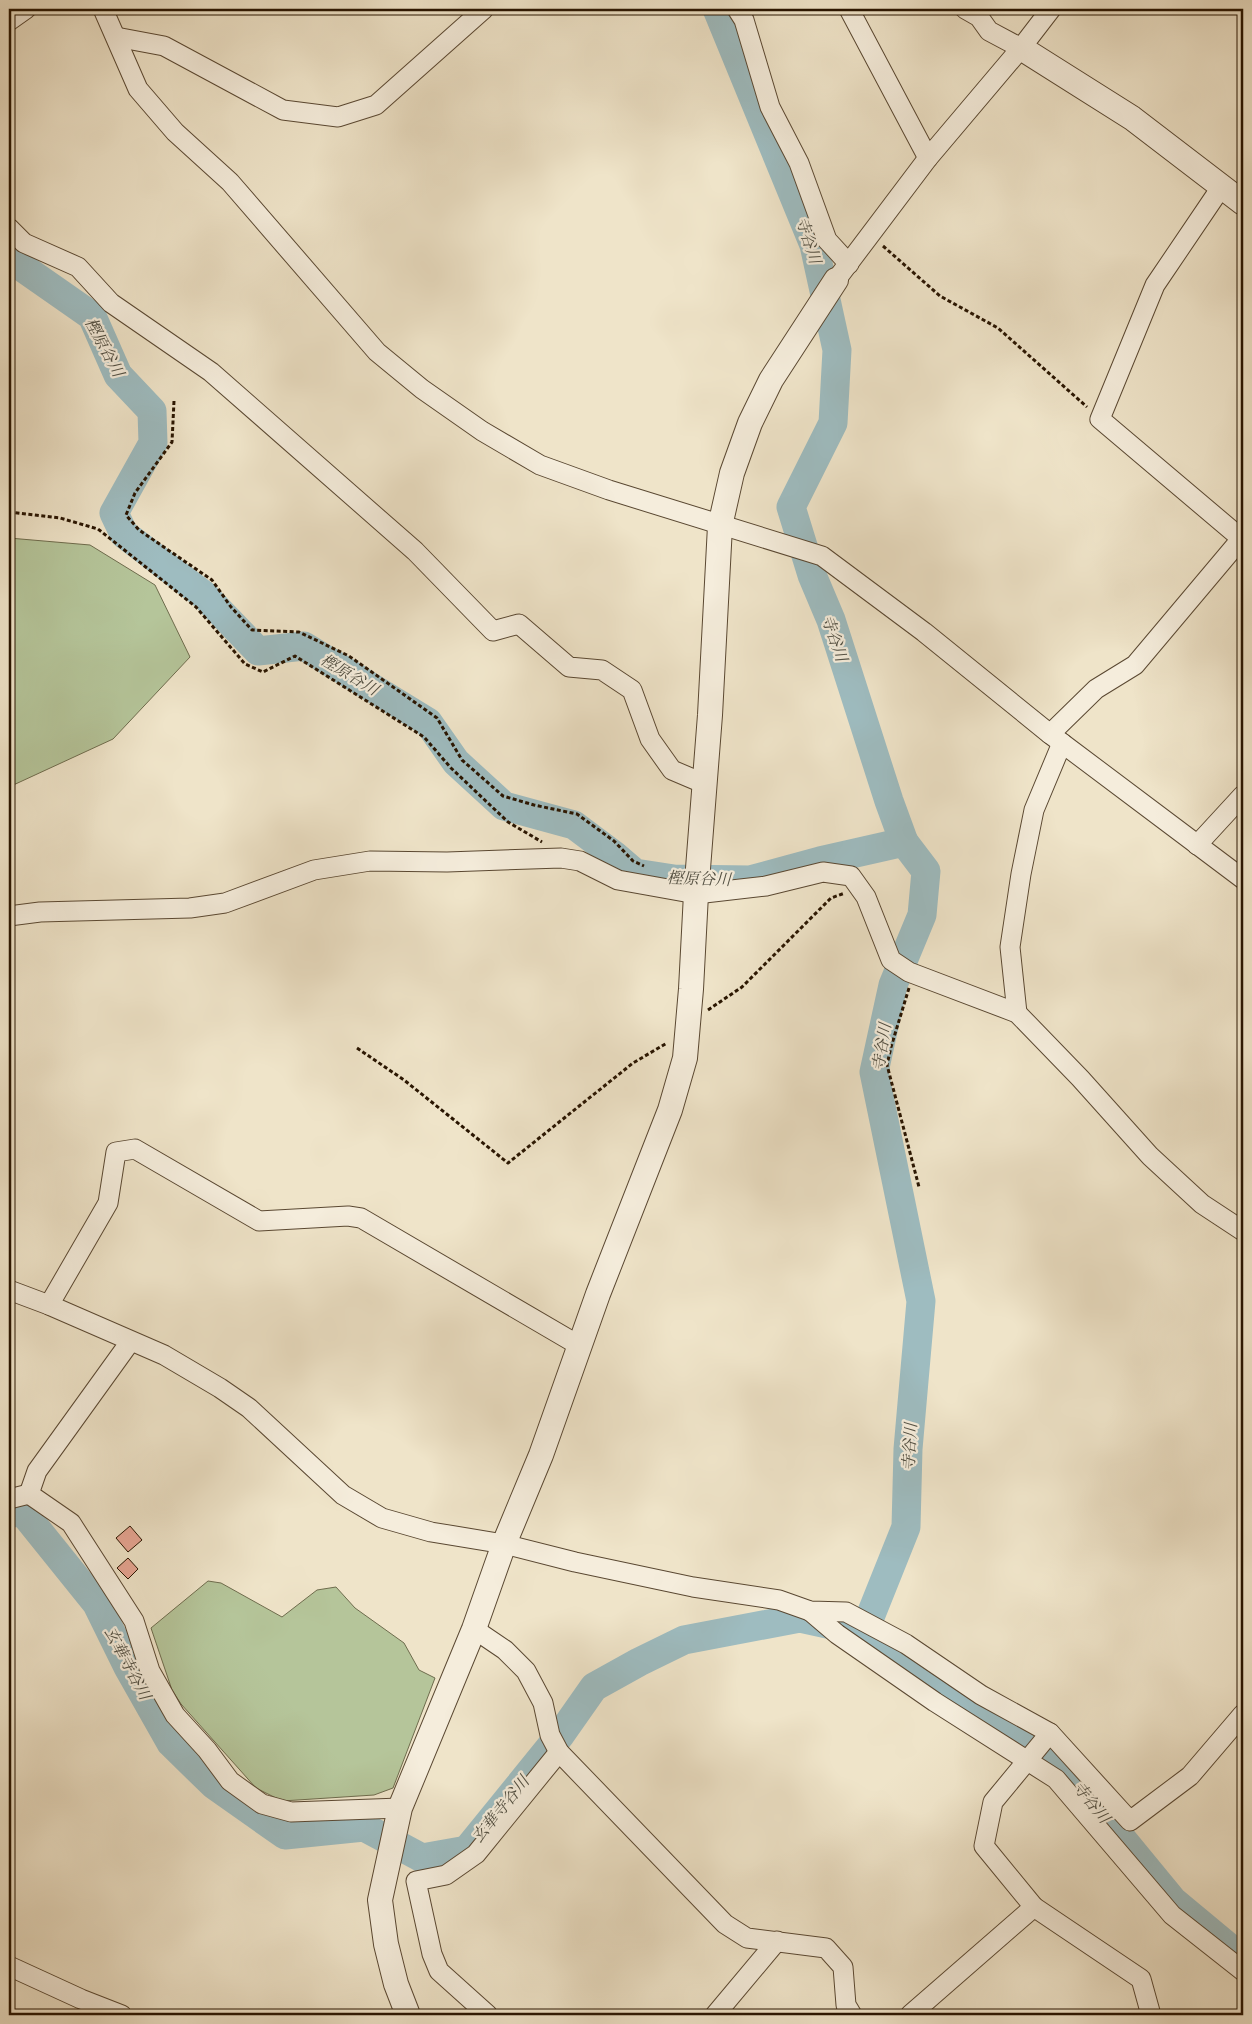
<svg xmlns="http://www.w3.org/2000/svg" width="1252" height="2024" font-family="'Gentium Book Plus','Noto Serif JP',serif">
	<rect width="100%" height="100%" fill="#efe4c9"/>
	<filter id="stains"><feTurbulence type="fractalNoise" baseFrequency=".004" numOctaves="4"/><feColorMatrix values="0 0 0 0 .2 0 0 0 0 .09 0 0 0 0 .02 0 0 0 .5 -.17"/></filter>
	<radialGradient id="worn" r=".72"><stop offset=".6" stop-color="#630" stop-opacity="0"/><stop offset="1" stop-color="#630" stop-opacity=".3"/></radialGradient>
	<!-- green -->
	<g fill="#b5c59a" stroke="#6e6c4d">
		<polygon points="9,538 90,545 155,585 190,657 113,739 9,787"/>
		<polygon points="208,1581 221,1583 282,1617 317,1590 336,1587 355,1608 404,1643 419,1670 435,1678 393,1788 374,1795 282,1801 256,1788 181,1704 172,1690 151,1628"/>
	</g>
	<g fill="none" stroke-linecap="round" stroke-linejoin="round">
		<!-- river -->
		<g stroke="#9ebcc0" stroke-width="29">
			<polyline points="717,9 814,245 837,350 833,423 791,507 812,575 831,620 889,801 904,842 926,871 922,915 893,985 874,1072 921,1301 908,1449 906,1527 864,1632"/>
			<polyline points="9,258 92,316 118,375 152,411 153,443 114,513 124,534 204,595 258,651 304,646 428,722 456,762 504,806 574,825 614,855 635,873 674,879 750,880 820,861 904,842"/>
			<polyline points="9,1513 23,1512 97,1604 128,1667 171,1743 214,1785 285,1835 364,1827 422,1858 467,1850 561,1734 594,1687 639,1662 684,1640 800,1618 864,1632 961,1703 1058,1761 1173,1901 1243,1959"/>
		</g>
	</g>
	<!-- building -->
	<g fill="#e8a694" stroke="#281400">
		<polygon points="130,1526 142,1540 128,1552 116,1538"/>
		<polygon points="128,1558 138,1569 128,1579 117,1568"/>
	</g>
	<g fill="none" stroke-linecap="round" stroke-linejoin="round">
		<defs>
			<g id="minor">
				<polyline points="103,9 138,89 175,132 230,182 377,352 422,389 482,431 540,465 609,490 822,556 924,632 1050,734 1243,879"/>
				<polyline points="737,9 744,20 770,107 799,163 827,240 849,264"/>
				<polyline points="849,9 928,158"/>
				<polyline points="965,9 979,17 989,31 1021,48"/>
				<polyline points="9,21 26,9"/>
				<polyline points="116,37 164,46 283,110 338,117 376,105 484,9"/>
				<polyline points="1222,186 1155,285 1100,419 1243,540"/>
				<polyline points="9,228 24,243 78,267 111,303 211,372 415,551 493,631 519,624 569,667 602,670 632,690 650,739 672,770 705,784"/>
				<polyline points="836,280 928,158 1021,48 1051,9"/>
				<polyline points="1050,734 1096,689 1135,665 1241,539"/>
				<polyline points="1197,845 1243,795"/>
				<polyline points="9,916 40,912 190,908 225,903 314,870 370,861 447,862 561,858 580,861 618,880 696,894 766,886 823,872 851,876 866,897 891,960 909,972 1017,1013 1080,1078 1150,1156 1202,1204 1243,1231"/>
				<polyline points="1017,1013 1010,947 1021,874 1034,810 1062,743"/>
				<polyline points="9,1290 49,1305 164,1355 220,1388 249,1408 343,1495 382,1518 431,1532 504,1544 575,1562 693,1587 779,1600 810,1611 846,1612 906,1644 981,1695 1050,1733 1130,1821 1190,1776 1243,1714"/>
				<polyline points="49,1305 108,1203 116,1152 135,1149 259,1221 348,1216 361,1218 580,1346"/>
				<polyline points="130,1342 37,1471 29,1494 71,1523 134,1621 150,1671 175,1715 207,1750 230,1781 262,1804 291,1812 400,1808"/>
				<polyline points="9,1499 29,1494"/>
				<polyline points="810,1611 837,1634 935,1702 1056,1779 1172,1915 1243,1971"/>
				<polyline points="474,1629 505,1650 526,1671 543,1703 550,1735 559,1752 725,1924 747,1938 826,1948 843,1967 846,2005 852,2015"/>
				<polyline points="1034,1907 1141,1979 1151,2015"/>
				<polyline points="9,1966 81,1999 122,2015"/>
				<polyline points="488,2015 439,1971 432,1954 416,1881 446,1875 476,1854 559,1752"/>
				<polyline points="715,2015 777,1941"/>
				<polyline points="910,2015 1034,1907 984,1846 993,1802 1050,1733"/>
			</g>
			<g id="tertiary">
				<polyline points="1021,48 1132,118 1243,203"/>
				<polyline points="408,2015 396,1984 386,1944 380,1900 400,1808 474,1629 504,1544 541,1455 598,1294 670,1110 685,1058 691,989 696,894 710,715 720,526 732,473 750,423 771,380 836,280"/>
			</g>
		</defs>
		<!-- minor casing -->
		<use href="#minor" stroke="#5a4832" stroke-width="21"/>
		<!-- tertiary casing -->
		<use href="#tertiary" stroke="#5a4832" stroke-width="26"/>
		<!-- path -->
		<g stroke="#281400" stroke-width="3" stroke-dasharray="4 2.5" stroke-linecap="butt">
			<polyline points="883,246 940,296 998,328 1087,407"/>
			<polyline points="174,401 172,442 135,493 126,515 139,530 212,580 231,607 252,630 299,632 349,656 437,718 462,760 503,796 534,805 577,814 614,841 633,861 644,866"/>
			<polyline points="9,512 60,518 98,529 196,607 245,664 263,672 295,656 424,737 451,768 508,822 542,842"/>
			<polyline points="909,988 891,1047 887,1065 919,1187"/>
			<polyline points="708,1010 742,987 831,898 845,893"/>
			<polyline points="357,1048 404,1080 508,1163 633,1063 667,1043"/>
		</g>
		<!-- minor -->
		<use href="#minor" stroke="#f5eddc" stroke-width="19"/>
		<!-- tertiary -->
		<use href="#tertiary" stroke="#f5eddc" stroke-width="24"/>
	</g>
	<g text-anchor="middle" stroke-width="4.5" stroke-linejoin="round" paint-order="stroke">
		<!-- water labels -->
		<g font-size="16" font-style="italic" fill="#514f43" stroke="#f5eddc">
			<text transform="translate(809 240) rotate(72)" y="6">寺谷川</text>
			<text transform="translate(105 347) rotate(62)" y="6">樫原谷川</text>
			<text transform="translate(835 638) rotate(71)" y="6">寺谷川</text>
			<text transform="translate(350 674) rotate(31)" y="6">樫原谷川</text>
			<text transform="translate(699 878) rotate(2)" y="6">樫原谷川</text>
			<text transform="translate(881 1047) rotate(-81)" y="6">寺谷川</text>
			<text transform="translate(909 1447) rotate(-87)" y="6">寺谷川</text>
			<text transform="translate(128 1663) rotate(62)" y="6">玄華寺谷川</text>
			<text transform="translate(1092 1802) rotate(51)" y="6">寺谷川</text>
			<text transform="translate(500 1809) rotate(-51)" y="6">玄華寺谷川</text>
		</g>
	</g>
	<!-- margin -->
	<rect width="1252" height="2024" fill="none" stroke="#efe4c9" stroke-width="30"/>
	<rect x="10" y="10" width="1232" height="2004" fill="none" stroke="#281400" stroke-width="2.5"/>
	<rect x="15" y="15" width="1222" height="1994" fill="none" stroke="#281400"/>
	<rect width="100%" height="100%" filter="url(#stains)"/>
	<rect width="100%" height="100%" fill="url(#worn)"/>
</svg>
